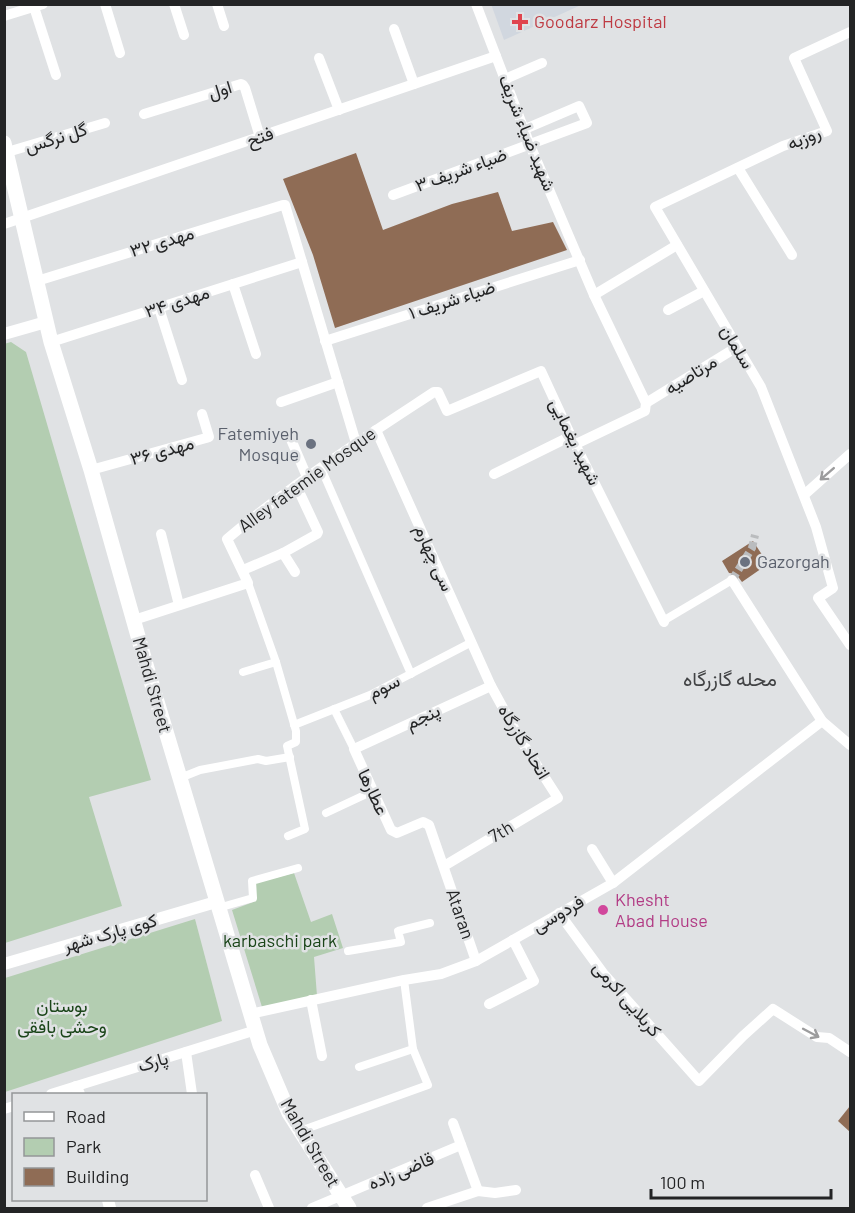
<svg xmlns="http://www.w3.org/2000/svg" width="855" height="1213" font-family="Barlow,Vazirmatn,sans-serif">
	<rect width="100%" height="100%" fill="#e0e2e4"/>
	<!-- built -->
	<polygon fill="#d1d7df" points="491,4 581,4 581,5 504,40"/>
	<!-- green -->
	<g fill="#b3cdb1">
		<polygon points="11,342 26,352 151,780 89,797 122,906 5,943 4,344"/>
		<polygon points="294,873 311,922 332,914 343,948 314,957 317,996 262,1007 232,910 256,901 255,883"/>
		<polygon points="195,919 222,1021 5,1092 5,978"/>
	</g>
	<!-- building -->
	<g fill="#8f6c55">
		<polygon points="356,153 383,230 452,204 498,192 512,231 553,222 567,250 335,328 313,255 283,179"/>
		<polygon points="753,541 768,564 742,582 736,574 729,573 722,561"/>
		<polygon points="850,1106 850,1132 838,1121"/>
	</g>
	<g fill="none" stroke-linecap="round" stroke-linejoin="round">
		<!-- pedestrian-tunnel -->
		<polyline stroke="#babcbe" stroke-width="8" stroke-dasharray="8 4" stroke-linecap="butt" points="732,580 752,548 755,535"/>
		<!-- pedestrian -->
		<g stroke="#fff" stroke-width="8">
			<polyline points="321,468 411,674"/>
			<polyline points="248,583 276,662 296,731 296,742 287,746 305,829 288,836"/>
			<polyline points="663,621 732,580"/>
			<polyline points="243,672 276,662"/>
			<polyline points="334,709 354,749"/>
			<polyline points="294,725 370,695 472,642"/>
			<polyline points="180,778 200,770 258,759 266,761 290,757"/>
			<polyline points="326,813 373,791"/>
			<polyline points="218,908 253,898 252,881 298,868"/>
			<polyline points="348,951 401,942 398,931 430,923"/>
			<polyline points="359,1067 413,1049"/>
			<polyline points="300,1131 428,1085 413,1049 404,980"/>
		</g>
		<!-- minor -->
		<g stroke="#fff" stroke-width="10">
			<polyline points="105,4 120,53"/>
			<polyline points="174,4 184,35"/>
			<polyline points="217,4 224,26"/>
			<polyline points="476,4 530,145 594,295 646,403 645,411 576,444"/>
			<polyline points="34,7 56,75"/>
			<polyline points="4,16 43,4"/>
			<polyline points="394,29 414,84"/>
			<polyline points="850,32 794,58 827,131 783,146 655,207 761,387 816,527 833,588 818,598 850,645"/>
			<polyline points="319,58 339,110"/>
			<polyline points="505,79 542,63"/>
			<polyline points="144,114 241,84 243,85 245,88 260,137"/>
			<polyline points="4,153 105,123"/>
			<polyline points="738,168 792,255"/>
			<polyline points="393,195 587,123 579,106 525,129"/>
			<polyline points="4,224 496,56"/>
			<polyline points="37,281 283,205 285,205 356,443"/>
			<polyline points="233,284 256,354"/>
			<polyline points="594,295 677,245"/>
			<polyline points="159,308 182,380"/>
			<polyline points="668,310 704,291"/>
			<polyline points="325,341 580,260"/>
			<polyline points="51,342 302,262"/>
			<polyline points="281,402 338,382"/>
			<polyline points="646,403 737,347"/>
			<polyline points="376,430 491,686 520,739 558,798 444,866"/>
			<polyline points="290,437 307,477"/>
			<polyline points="91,470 206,438 209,437 202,414"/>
			<polyline points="494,474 571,436"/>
			<polyline points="804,495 850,454"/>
			<polyline points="161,534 179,605"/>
			<polyline points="283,553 295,572"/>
			<polyline points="243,570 283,553 317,534 318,532 296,485"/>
			<polyline points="732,580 822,721 850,745"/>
			<path d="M 134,620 L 248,583 L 227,539 C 292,484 364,438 434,392 L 438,392 L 447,411 L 541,371 L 571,436 L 664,622"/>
			<polyline points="592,849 613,883"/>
			<polyline points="559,913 603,973 699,1081 743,1036 773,1009 817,1037 829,1038 850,1052"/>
			<polyline points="476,961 429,825 423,822 397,833 391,830 354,749 491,686"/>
			<polyline points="311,1000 322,1056"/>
			<polyline points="489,1004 534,981 513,940"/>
			<polyline points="250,1014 404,980 441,974 476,961 613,883 822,721"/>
			<polyline points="186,1052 192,1094"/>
			<polyline points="51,1094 256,1030"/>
			<polyline points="4,1109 14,1106"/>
			<polyline points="453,1123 478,1191"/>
			<polyline points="255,1175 269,1208"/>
			<polyline points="312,1208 461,1145"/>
			<polyline points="427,1208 478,1191 495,1193 516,1190"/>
		</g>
		<!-- tertiary -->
		<g stroke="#fff" stroke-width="12">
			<polyline points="4,334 46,322"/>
			<polyline points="4,964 216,902"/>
			<polyline points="76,1087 79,1094"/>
			<polyline points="108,1200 110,1208"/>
		</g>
		<!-- secondary -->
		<polyline stroke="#fff" stroke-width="15" points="4,143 51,342 91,470 147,668 260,1045 289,1113 349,1208"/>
	</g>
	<!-- one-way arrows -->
	<defs><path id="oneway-shaft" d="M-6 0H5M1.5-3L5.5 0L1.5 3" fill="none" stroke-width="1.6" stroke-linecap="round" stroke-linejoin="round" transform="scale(1.5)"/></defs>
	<g stroke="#9c9c9d">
		<use href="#oneway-shaft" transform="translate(827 474) rotate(139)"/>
		<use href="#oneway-shaft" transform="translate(811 1033) rotate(28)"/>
	</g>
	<!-- markers -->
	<path fill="#e0444e" stroke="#e0e2e4" stroke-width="2" d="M517 13h6v6h6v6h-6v6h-6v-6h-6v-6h6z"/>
	<g fill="#6b7280" stroke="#e0e2e4" stroke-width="2">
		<circle cx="311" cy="444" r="6"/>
		<circle cx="745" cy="562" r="6"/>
	</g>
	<circle fill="#d1479c" stroke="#e0e2e4" stroke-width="2" cx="603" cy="910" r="6"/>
	<g text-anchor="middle" stroke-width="5" stroke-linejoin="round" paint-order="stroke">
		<!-- health labels -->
		<g font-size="18" fill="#be3a42" stroke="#e0e2e4" text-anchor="start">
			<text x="534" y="28">Goodarz Hospital</text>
		</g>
		<!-- street labels -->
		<g font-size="18" fill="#232425" stroke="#e0e2e4">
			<text transform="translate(220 90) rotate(-17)" y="6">اول</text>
			<text transform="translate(527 133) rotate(68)" y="6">شهید ضیاء شریف</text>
			<text transform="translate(260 137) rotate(-19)" y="6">فتح</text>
			<text transform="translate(56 138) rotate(-17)" y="6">گل نرگس</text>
			<text transform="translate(804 138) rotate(-23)" y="6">روزبه</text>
			<text transform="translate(461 170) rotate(-20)" y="6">ضیاء شریف ۳</text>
			<text transform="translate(162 242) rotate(-17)" y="6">مهدی ۳۲</text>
			<text transform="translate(452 300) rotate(-18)" y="6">ضیاء شریف ۱</text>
			<text transform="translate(177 302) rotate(-18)" y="6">مهدی ۳۴</text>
			<text transform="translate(737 347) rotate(59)" y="6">سلمان</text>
			<text transform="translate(691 375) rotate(-32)" y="6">مرتاصیه</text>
			<text transform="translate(575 442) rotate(64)" y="6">شهید یغمایی</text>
			<text transform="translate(162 451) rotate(-15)" y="6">مهدی ۳۶</text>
			<text transform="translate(307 480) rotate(-36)" y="6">Alley fatemie Mosque</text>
			<text transform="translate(434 558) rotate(66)" y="6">سی چهارم</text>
			<text transform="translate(152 685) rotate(74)" y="6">Mahdi Street</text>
			<text transform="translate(384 687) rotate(-27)" y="6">سوم</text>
			<text transform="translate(423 717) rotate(-25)" y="6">پنجم</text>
			<text transform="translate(524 742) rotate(59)" y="6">اتحاد گازرگاه</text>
			<text transform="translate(373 792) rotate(65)" y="6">عطارها</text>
			<text transform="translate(501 832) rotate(-31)" y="6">7th</text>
			<text transform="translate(460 914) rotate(71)" y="6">Ataran</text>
			<text transform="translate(558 914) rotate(-30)" y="6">فردوسی</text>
			<text transform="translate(110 933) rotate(-16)" y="6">کوی پارک شهر</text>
			<text transform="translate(627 999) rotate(49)" y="6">کربلایی اکرمی</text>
			<text transform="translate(153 1062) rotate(-17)" y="6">پارک</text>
			<text transform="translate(310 1143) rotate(60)" y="6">Mahdi Street</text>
			<text transform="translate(401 1171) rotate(-23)" y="6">قاضی زاده</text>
		</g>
		<!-- worship labels -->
		<g font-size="18" fill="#5b616d" stroke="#e0e2e4" text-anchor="end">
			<text x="299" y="440">Fatemiyeh<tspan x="299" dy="21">Mosque</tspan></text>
			<text x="757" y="568" text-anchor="start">Gazorgah</text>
		</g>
		<!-- hotel labels -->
		<g font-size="18" fill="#b23c85" stroke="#e0e2e4" text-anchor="start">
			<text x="615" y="906">Khesht<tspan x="615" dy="21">Abad House</tspan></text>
		</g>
		<!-- park labels -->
		<g font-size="18" fill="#1a4519" stroke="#e0e2e4">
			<text x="280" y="947">karbaschi park</text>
			<text x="62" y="1012">بوستان<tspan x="62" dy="21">وحشی بافقی</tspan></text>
		</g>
		<!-- neighbourhood labels -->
		<g font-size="20" fill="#424345" stroke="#e0e2e4">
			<text x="730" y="686">محله گازرگاه</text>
		</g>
	</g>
	<!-- border -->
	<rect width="855" height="1213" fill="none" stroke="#232425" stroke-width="12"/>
	<!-- legend -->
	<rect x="12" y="1093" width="195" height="108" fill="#e0e2e4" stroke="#949698" stroke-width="1.5"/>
	<rect x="24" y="1112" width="30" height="9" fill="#ffffff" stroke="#949698" stroke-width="1.5"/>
	<text x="66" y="1123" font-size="18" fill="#232425">Road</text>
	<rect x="24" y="1138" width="30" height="18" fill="#b3cdb1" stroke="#949698" stroke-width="1.5"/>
	<text x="66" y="1153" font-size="18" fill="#232425">Park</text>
	<rect x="24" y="1168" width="30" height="18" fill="#8f6c55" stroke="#949698" stroke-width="1.5"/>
	<text x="66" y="1183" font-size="18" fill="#232425">Building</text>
	<!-- scale -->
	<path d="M651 1189v9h180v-9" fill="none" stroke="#232425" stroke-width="3"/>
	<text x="660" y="1189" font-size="18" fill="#232425" stroke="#e0e2e4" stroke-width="4.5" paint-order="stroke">100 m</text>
</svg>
